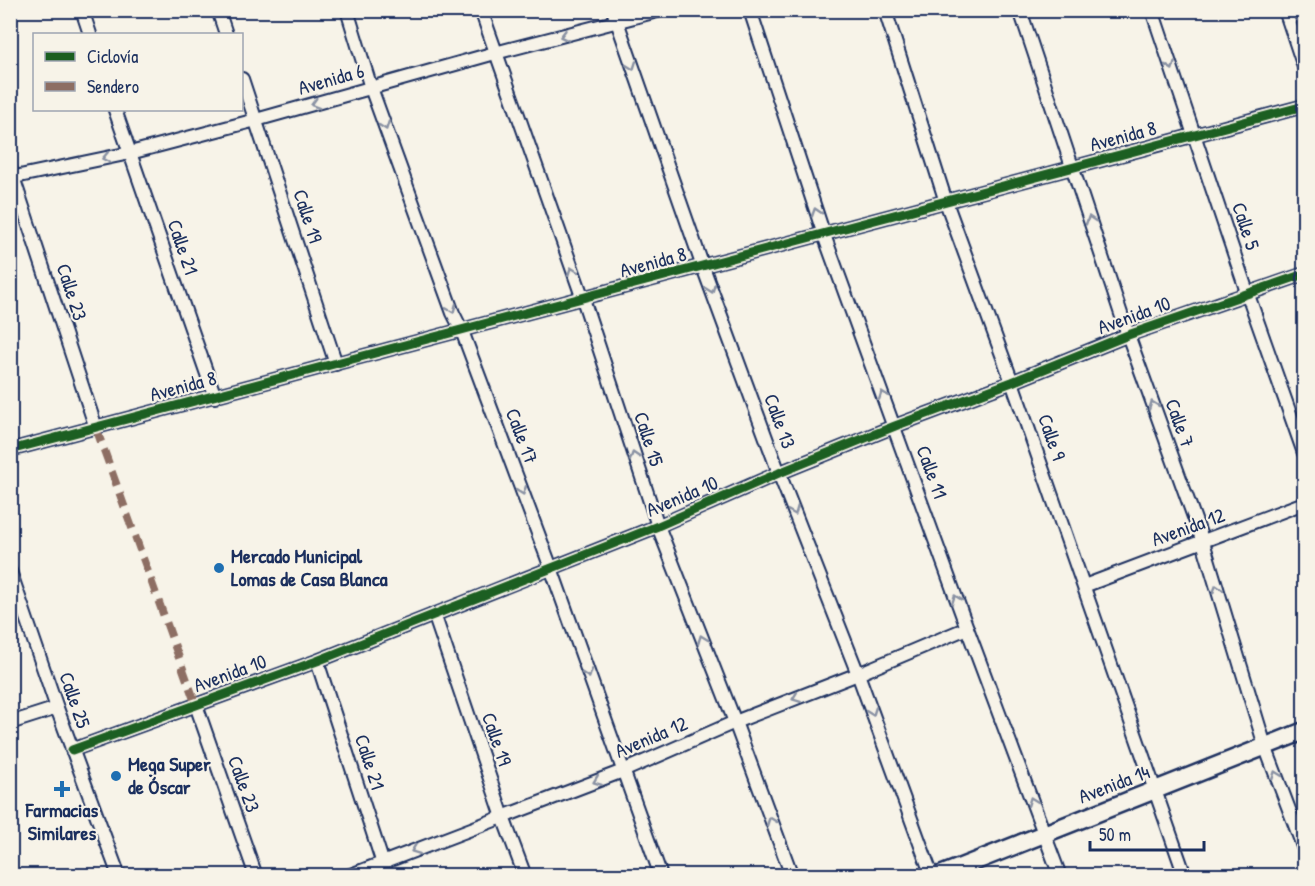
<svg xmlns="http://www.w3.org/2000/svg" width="1315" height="886" font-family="'Patrick Hand',sans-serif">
	<rect width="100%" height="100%" fill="#f7f3e8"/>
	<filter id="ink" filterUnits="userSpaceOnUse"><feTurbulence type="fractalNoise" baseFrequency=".0167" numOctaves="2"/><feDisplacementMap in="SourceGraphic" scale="12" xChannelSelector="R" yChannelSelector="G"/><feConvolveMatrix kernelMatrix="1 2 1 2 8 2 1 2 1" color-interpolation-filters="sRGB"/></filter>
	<g filter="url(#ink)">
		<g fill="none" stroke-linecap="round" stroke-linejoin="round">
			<defs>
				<g id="street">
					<polyline points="82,10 90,34"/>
					<polyline points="218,10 226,34"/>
					<polyline points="347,10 371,88 453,313 462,331 551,568 661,876"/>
					<polyline points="481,10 583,299 658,526 735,722 792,876"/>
					<polyline points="613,10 703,267 779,473 858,674 932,876"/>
					<polyline points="750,10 824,235 967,628 1060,876"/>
					<polyline points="885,10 946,202 1012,382 1185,876"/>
					<polyline points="1020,10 1128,335 1203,542 1265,746 1304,849"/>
					<polyline points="1152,10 1248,295 1304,453"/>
					<polyline points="1285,10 1304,67"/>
					<polyline points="242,79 336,364"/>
					<polyline points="115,110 215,397"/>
					<polyline points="10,168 96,428"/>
					<polyline points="10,178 130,153 256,120 495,53 661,10"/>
					<polyline points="10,450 1304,106"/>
					<polyline points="10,571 57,708 119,876"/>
					<polyline points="1084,586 1304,503"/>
					<polyline points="434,614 503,817 525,876"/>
					<polyline points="317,661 387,876"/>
					<polyline points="196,705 256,876"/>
					<polyline points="10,723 57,708"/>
					<polyline points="72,750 317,661 658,526 779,473 895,426 1012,382 1128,335 1304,274"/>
					<polyline points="348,876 623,771 735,722 858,674 967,628"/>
				</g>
				<polyline id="secondary" points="938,876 1304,731"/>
			</defs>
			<!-- street casing -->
			<use href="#street" stroke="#1b2f5e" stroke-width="16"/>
			<!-- secondary casing -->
			<use href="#secondary" stroke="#1b2f5e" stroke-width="21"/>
			<!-- street -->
			<use href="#street" stroke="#f7f3e8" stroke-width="12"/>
			<!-- secondary -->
			<use href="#secondary" stroke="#f7f3e8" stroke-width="16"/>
			<!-- quiet -->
			<polyline stroke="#8d6e63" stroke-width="8" stroke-dasharray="15 8" stroke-linecap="butt" points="96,428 196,705"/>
			<defs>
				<g id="cycleway">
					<polyline points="10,450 1304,106"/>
					<polyline points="72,750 317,661 658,526 779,473 895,426 1012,382 1128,335 1304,274"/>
				</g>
			</defs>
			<!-- cycleway casing -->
			<use href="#cycleway" stroke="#f7f3e8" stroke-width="13"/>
			<!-- cycleway -->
			<use href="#cycleway" stroke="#1b5e20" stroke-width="9"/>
		</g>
		<!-- one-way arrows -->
		<defs><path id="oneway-chevron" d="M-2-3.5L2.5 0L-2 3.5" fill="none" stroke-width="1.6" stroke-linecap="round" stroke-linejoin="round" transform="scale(1.5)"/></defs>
		<g stroke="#8991a3">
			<use href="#oneway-chevron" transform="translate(564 36) rotate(165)"/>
			<use href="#oneway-chevron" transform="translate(632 66) rotate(70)"/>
			<use href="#oneway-chevron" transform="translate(1171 66) rotate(71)"/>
			<use href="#oneway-chevron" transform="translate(315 104) rotate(164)"/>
			<use href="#oneway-chevron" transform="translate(385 126) rotate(70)"/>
			<use href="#oneway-chevron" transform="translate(106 158) rotate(168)"/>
			<use href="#oneway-chevron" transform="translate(816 212) rotate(-108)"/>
			<use href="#oneway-chevron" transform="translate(1090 220) rotate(-108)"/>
			<use href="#oneway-chevron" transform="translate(572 271) rotate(-110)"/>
			<use href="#oneway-chevron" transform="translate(711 289) rotate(70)"/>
			<use href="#oneway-chevron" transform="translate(452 309) rotate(68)"/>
			<use href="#oneway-chevron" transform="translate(883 395) rotate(-110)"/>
			<use href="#oneway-chevron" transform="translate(1153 405) rotate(-110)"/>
			<use href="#oneway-chevron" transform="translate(634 456) rotate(-108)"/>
			<use href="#oneway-chevron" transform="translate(522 491) rotate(69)"/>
			<use href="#oneway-chevron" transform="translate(794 511) rotate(68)"/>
			<use href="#oneway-chevron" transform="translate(1217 589) rotate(-107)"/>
			<use href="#oneway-chevron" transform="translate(956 599) rotate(-110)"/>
			<use href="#oneway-chevron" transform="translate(702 639) rotate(-111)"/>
			<use href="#oneway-chevron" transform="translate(588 674) rotate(71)"/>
			<use href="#oneway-chevron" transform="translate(796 698) rotate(159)"/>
			<use href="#oneway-chevron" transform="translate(872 712) rotate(70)"/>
			<use href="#oneway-chevron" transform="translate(1276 775) rotate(-111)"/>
			<use href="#oneway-chevron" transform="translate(597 781) rotate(159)"/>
			<use href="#oneway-chevron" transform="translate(1032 801) rotate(-111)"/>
			<use href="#oneway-chevron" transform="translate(771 821) rotate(-110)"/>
			<use href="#oneway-chevron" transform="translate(415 850) rotate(159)"/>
		</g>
	</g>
	<!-- markers -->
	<g fill="#1f6fb2" stroke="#f7f3e8" stroke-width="2">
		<circle cx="219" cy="568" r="6"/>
		<circle cx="116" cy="776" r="6"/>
		<path d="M59 780h6v6h6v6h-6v6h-6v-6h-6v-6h6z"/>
	</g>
	<g text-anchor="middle" stroke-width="4.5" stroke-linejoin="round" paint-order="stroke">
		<!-- street labels -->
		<g font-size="20" fill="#1b2f5e" stroke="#f7f3e8">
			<text transform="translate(331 79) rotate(-16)" y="7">Avenida 6</text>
			<text transform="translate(1123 136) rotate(-15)" y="7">Avenida 8</text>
			<text transform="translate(308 216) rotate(72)" y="7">Calle 19</text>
			<text transform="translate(1246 226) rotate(72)" y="7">Calle 5</text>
			<text transform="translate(183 247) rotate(71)" y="7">Calle 21</text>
			<text transform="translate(653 262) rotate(-15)" y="7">Avenida 8</text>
			<text transform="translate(72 292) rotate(72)" y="7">Calle 23</text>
			<text transform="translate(1134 315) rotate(-20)" y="7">Avenida 10</text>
			<text transform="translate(183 386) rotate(-15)" y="7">Avenida 8</text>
			<text transform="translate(780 421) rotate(70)" y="7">Calle 13</text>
			<text transform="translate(1180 423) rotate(70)" y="7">Calle 7</text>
			<text transform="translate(522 436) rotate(69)" y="7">Calle 17</text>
			<text transform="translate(1052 437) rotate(71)" y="7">Calle 9</text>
			<text transform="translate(649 439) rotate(72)" y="7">Calle 15</text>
			<text transform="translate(932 472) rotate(70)" y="7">Calle 11</text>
			<text transform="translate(682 496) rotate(-23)" y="7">Avenida 10</text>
			<text transform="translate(1188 527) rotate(-20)" y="7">Avenida 12</text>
			<text transform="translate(230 673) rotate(-20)" y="7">Avenida 10</text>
			<text transform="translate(75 700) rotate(71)" y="7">Calle 25</text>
			<text transform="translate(651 737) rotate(-23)" y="7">Avenida 12</text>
			<text transform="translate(497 739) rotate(71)" y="7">Calle 19</text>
			<text transform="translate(370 762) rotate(72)" y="7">Calle 21</text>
			<text transform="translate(244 784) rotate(70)" y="7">Calle 23</text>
			<text transform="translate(1114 784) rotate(-21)" y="7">Avenida 14</text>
		</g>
		<!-- poi labels -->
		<g font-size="20" font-weight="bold" fill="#1b2f5e" stroke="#f7f3e8" text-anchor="start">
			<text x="231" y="563">Mercado Municipal<tspan x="231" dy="23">Lomas de Casa Blanca</tspan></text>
			<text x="128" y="771">Mega Super<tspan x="128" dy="23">de Óscar</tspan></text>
			<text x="62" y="817" text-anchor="middle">Farmacias<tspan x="62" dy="23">Similares</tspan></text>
		</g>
	</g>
	<!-- margin -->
	<rect width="1315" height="886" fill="none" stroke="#f7f3e8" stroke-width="36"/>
	<rect x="18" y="18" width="1279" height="850" fill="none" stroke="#1b2f5e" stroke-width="2" filter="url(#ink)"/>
	<!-- legend -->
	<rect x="33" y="33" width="210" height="78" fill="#f7f3e8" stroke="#9fa5b1" stroke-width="1.5"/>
	<rect x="45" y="52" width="30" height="9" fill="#1b5e20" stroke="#9fa5b1" stroke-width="1.5"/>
	<text x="87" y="63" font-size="18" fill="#1b2f5e">Ciclovía</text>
	<rect x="45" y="82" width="30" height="9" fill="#8d6e63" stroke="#9fa5b1" stroke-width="1.5"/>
	<text x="87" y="93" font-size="18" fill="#1b2f5e">Sendero</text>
	<!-- scale -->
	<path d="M1090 841v9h114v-9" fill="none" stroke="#1b2f5e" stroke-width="3"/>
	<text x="1099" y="841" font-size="18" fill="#1b2f5e" stroke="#f7f3e8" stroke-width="4.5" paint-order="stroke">50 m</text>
</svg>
